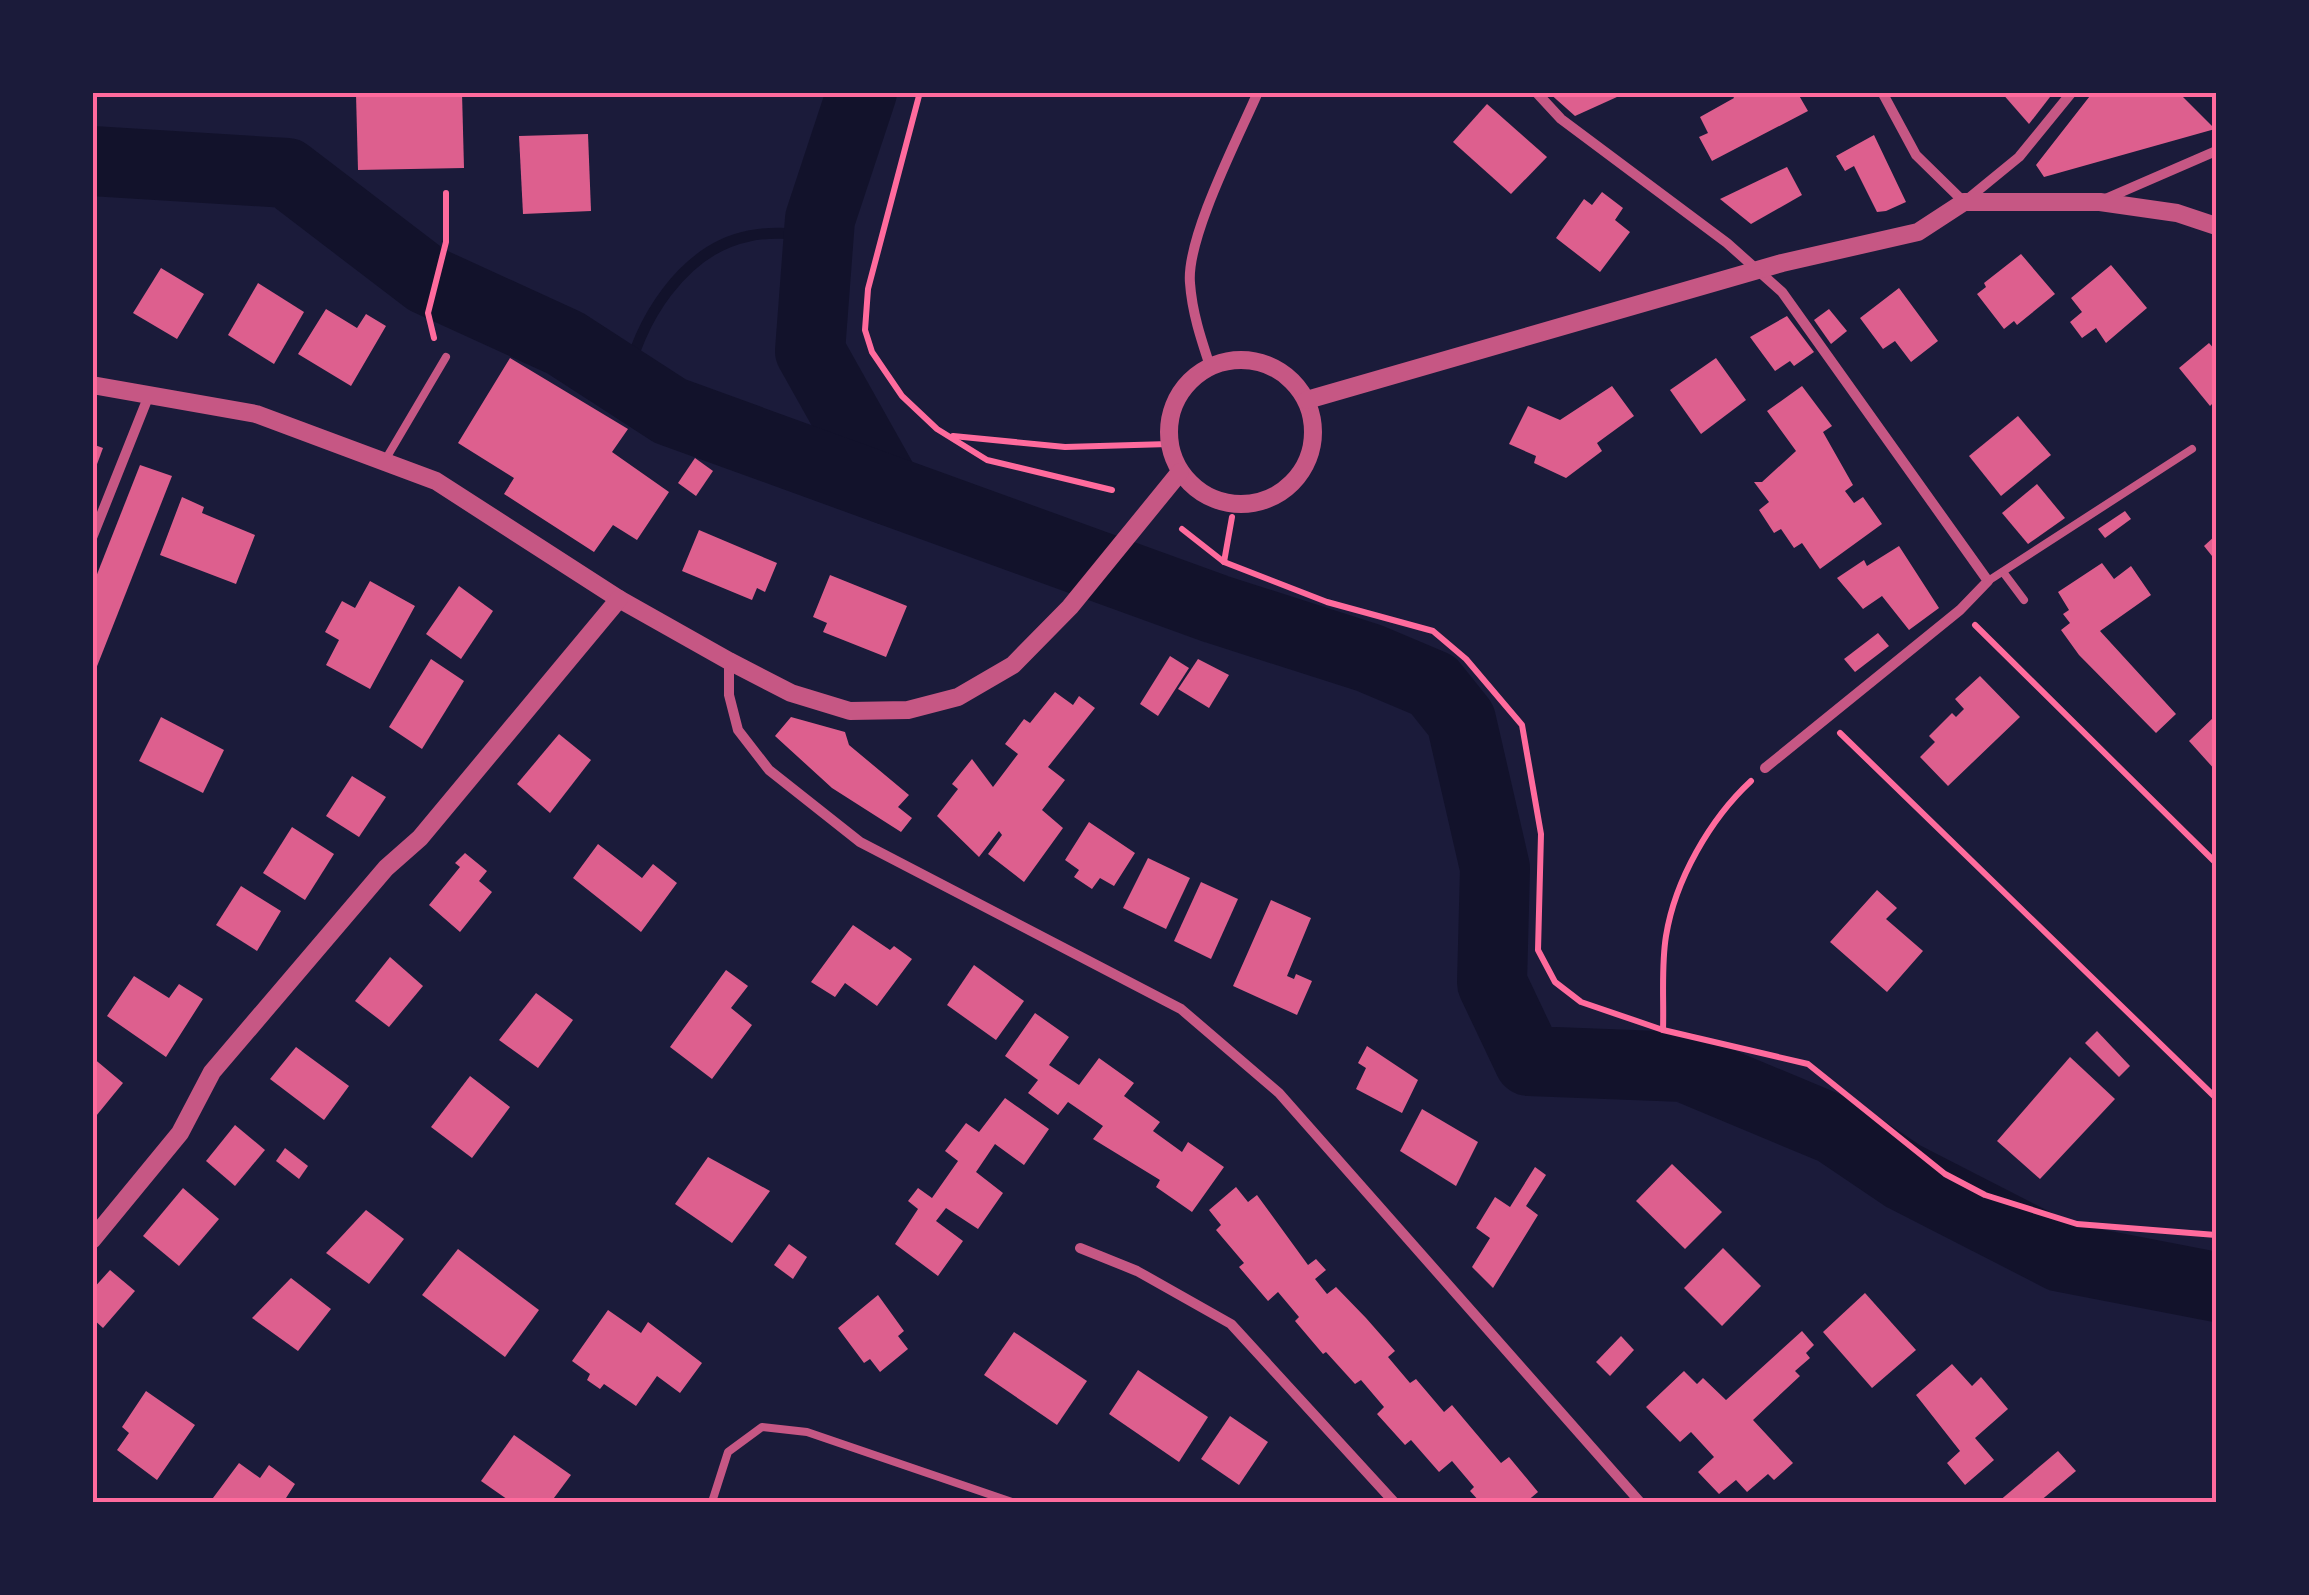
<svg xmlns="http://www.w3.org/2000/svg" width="2309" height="1595" font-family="'Source Sans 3',sans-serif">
	<rect width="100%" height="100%" fill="#1b1b3a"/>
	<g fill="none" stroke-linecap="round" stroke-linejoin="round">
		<!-- stream -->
		<path stroke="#12122b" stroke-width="11" d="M 626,384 C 637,323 683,249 749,236 C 772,231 796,234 819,236"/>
		<!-- river -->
		<g stroke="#12122b" stroke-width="70">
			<polyline points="862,92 820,219 810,351 888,490"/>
			<polyline points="92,161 287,173 427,280 565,343 670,411 1216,609 1369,658 1433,685 1461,720 1495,868 1492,983 1529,1061 1684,1067 1835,1130 1903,1176 2061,1257 2216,1287"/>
		</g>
	</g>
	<!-- building -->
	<g fill="#dd5f8e">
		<polygon points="1548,92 1628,92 1575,116"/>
		<polygon points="1731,92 1797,92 1808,111 1712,161 1699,137 1708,133 1700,117 1734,98"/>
		<polygon points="2001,92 2046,92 2050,97 2029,124"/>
		<polygon points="2093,92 2186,92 2183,97 2215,129 2044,177 2036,165"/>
		<polygon points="462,93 464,168 358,170 356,94"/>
		<polygon points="1487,104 1547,157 1511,194 1453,142"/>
		<polygon points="588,134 591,211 523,214 519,136"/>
		<polygon points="1874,135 1906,202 1886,211 1877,212 1854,166 1845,171 1836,156"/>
		<polygon points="1787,167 1802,195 1751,224 1720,199"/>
		<polygon points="1602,192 1623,208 1615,220 1630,232 1600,272 1556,238 1584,199 1592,205"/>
		<polygon points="2021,254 2055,294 2017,325 2014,321 2004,329 1977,294 1986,287 1984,283"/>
		<polygon points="2111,265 2147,308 2106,343 2096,328 2082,338 2070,322 2082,312 2071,298"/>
		<polygon points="161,268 204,294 177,339 133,313"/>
		<polygon points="258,283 304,312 274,364 228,335"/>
		<polygon points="1899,288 1938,341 1911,362 1895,341 1883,349 1860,318"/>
		<polygon points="326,309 357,328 366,314 386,326 351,386 298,354"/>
		<polygon points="1829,309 1847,331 1831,344 1814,320"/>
		<polygon points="1787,316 1814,352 1794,366 1790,361 1775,371 1750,337"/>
		<polygon points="2209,343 2216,351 2216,400 2210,406 2179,368"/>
		<polygon points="510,358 628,429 612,452 669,492 637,540 613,525 594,552 504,494 514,478 458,443"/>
		<polygon points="1716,358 1746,400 1701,434 1670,390"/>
		<polygon points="1612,386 1634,416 1597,443 1602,451 1566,478 1534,463 1536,456 1509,444 1528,406 1560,420"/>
		<polygon points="1802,386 1832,426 1823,432 1853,485 1845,491 1854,503 1863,497 1882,524 1820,569 1802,543 1794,548 1781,529 1774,533 1759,510 1769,502 1754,482 1762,482 1796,451 1767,411"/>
		<polygon points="2018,416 2051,455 2001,496 1969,456"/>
		<polygon points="92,444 103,448 93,475 92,475"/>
		<polygon points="695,458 713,471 696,496 678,483"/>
		<polygon points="140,465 172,476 92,679 92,587"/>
		<polygon points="2037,484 2065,518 2028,544 2002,513"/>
		<polygon points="182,497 204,507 202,513 255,535 236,584 160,555"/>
		<polygon points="2125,511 2131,519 2105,538 2098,529"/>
		<polygon points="699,530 777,563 765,592 757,588 752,600 682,571"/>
		<polygon points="2216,535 2216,561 2204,546"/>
		<polygon points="1899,546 1939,608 1909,630 1882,596 1863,609 1837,578 1864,560 1867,566"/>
		<polygon points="2102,563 2114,579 2131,566 2151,595 2100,631 2176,714 2156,733 2079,655 2061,630 2070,623 2063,614 2069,610 2058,592"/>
		<polygon points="830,575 907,606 886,657 823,632 827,623 813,617"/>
		<polygon points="370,581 415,606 370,689 326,665 339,640 325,632 342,601 355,608"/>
		<polygon points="459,586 493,611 461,659 426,634"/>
		<polygon points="1878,633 1889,646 1855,672 1844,659"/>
		<polygon points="1170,656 1189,668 1158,716 1140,704"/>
		<polygon points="431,659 464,681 422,749 389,727"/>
		<polygon points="1198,659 1229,675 1209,708 1178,689"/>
		<polygon points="1980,676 2020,717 1948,786 1920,757 1935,742 1929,736 1952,713 1956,717 1964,709 1955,699"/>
		<polygon points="1055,692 1073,705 1079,696 1095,708 1048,767 1065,780 1042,810 1063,828 1024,882 988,854 1002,835 999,831 979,857 937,816 958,789 952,784 972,759 993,787 1018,754 1005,744 1024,719 1030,723"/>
		<polygon points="2216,715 2216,771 2189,741"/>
		<polygon points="161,717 224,750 203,793 139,761"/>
		<polygon points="791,717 845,732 849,745 909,795 898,807 912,818 901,832 832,788 775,736"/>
		<polygon points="559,734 591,760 550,813 517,784"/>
		<polygon points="352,776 386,797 359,837 326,816"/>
		<polygon points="1089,822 1135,853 1114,886 1100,878 1092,889 1074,877 1079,870 1065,860"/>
		<polygon points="292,827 334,854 305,900 263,873"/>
		<polygon points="598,844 642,878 653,864 677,883 641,932 573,878"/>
		<polygon points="465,853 487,871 479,881 492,892 460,932 429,905 460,867 455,863"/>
		<polygon points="1148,858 1190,878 1166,929 1123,908"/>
		<polygon points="1201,882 1238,899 1211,959 1174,941"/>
		<polygon points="241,886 281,911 257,951 216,925"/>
		<polygon points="1877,890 1897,908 1886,919 1923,951 1887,992 1830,942"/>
		<polygon points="1271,900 1311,918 1287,976 1294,979 1296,974 1312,981 1297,1015 1233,986"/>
		<polygon points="853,925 890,950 894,946 912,959 877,1006 845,983 835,997 811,982"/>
		<polygon points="390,957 423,986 389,1027 355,1001"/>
		<polygon points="974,965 1024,1001 996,1040 947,1005"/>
		<polygon points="726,970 748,986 731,1008 752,1025 712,1079 670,1047"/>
		<polygon points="134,976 169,998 179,984 203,999 166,1057 107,1016"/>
		<polygon points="536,993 573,1020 538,1068 499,1040"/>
		<polygon points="1035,1013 1069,1037 1049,1065 1079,1085 1099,1058 1134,1083 1124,1096 1160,1122 1153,1131 1182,1152 1188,1142 1224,1167 1192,1212 1156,1187 1160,1180 1093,1139 1103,1126 1068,1102 1058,1115 1028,1093 1038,1080 1005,1056"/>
		<polygon points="2097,1031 2130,1066 2119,1077 2085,1043"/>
		<polygon points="1367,1046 1418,1080 1402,1113 1356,1089 1366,1068 1358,1063"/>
		<polygon points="296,1047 349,1086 324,1120 270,1079"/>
		<polygon points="92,1057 123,1083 92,1121"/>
		<polygon points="2070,1057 2115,1099 2040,1179 1997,1141"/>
		<polygon points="470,1076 510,1107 472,1158 431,1127"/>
		<polygon points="1005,1098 1049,1129 1024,1165 995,1144 976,1172 1003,1193 978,1229 946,1208 936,1221 963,1241 938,1276 895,1244 918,1209 908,1201 918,1188 932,1198 958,1161 945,1151 966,1123 979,1132"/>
		<polygon points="1422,1109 1478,1142 1456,1186 1400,1151"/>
		<polygon points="235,1125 265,1150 235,1186 206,1161"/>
		<polygon points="285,1148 308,1166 299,1179 276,1161"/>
		<polygon points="708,1157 770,1191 732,1243 675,1204"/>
		<polygon points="1672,1164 1722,1212 1685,1249 1636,1201"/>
		<polygon points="1535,1167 1546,1175 1526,1206 1538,1215 1493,1288 1472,1267 1490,1238 1476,1228 1495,1197 1510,1207"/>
		<polygon points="1236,1187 1248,1202 1257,1195 1308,1265 1316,1259 1326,1270 1315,1279 1327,1294 1336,1287 1366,1318 1395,1351 1388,1357 1410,1383 1416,1379 1444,1412 1452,1405 1501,1463 1509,1457 1538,1492 1526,1502 1480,1502 1470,1491 1474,1487 1452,1461 1439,1472 1411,1440 1405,1445 1377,1414 1384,1407 1361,1380 1355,1384 1326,1352 1323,1354 1295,1321 1299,1317 1278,1292 1268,1301 1239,1267 1244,1263 1216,1230 1221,1225 1209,1210"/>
		<polygon points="183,1188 219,1219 179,1266 143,1236"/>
		<polygon points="366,1210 404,1239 369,1284 326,1253"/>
		<polygon points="789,1244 807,1257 793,1279 774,1265"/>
		<polygon points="1723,1248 1761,1286 1722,1326 1684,1288"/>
		<polygon points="458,1249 539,1310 505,1357 422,1295"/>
		<polygon points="110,1270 135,1291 103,1328 92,1318 92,1290"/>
		<polygon points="291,1278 331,1309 298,1351 252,1318"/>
		<polygon points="1865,1293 1916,1350 1872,1388 1823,1332"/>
		<polygon points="878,1295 904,1331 898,1336 908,1349 880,1372 870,1359 864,1363 838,1328"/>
		<polygon points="608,1310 641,1333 648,1322 702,1363 680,1393 657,1376 636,1406 604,1384 600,1389 587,1380 590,1374 572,1361"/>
		<polygon points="1802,1331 1814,1345 1806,1353 1810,1358 1795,1371 1800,1376 1753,1420 1793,1463 1774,1480 1768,1474 1747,1492 1736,1480 1719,1494 1698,1472 1714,1457 1691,1432 1680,1442 1646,1407 1684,1371 1697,1384 1703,1378 1726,1400"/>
		<polygon points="1014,1332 1087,1381 1057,1425 984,1375"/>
		<polygon points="1621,1336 1634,1350 1610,1376 1596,1362"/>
		<polygon points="1952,1364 1972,1386 1981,1377 2008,1409 1975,1438 1994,1460 1965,1485 1947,1463 1960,1451 1916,1395"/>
		<polygon points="1138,1370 1208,1417 1179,1462 1109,1414"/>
		<polygon points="146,1391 195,1425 157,1480 117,1450 129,1433 122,1427"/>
		<polygon points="1230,1416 1268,1442 1239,1485 1201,1459"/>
		<polygon points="514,1435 571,1475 551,1502 511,1502 481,1481"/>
		<polygon points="2058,1451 2076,1471 2039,1502 1998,1502"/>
		<polygon points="239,1463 260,1478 269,1465 295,1484 286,1498 291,1502 210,1502"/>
	</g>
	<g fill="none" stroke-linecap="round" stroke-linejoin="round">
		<!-- path -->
		<g stroke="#ff6b9d" stroke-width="6">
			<polyline points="920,92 868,289 865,330 872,352 902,396 937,429 987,460 1112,490"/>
			<polyline points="434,338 428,313 446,242 446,193"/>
			<polyline points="953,436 1065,447 1169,444"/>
			<polyline points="1182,529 1224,562 1327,602 1433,631 1466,659 1522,725 1541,834 1538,950 1555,982 1581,1002 1663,1030 1808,1064 1945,1174 1985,1195 2077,1224 2216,1235"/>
			<polyline points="1224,562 1232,517"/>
			<polyline points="1975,625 2216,863"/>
			<polyline points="1840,733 2216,1098"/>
			<path d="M 1663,1030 C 1664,999 1661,966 1666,936 C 1675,880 1710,819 1751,781"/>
		</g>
		<!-- service -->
		<g stroke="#c65784" stroke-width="8">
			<polyline points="384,462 446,357"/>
			<polyline points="2003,572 2024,600"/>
			<polyline points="1988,581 2192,449"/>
			<polyline points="712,1502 728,1452 762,1427 807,1432 1012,1502"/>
		</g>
		<!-- minor -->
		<g stroke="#c65784" stroke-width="10">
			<polyline points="1536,92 1561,119 1727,243 1782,292 1988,581 1960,610 1765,768"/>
			<polyline points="1882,92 1916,155 1964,202 2019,157 2072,92"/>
			<polyline points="2103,200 2216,151"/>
			<path d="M 1210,366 C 1201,339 1192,312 1190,283 C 1186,238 1239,136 1258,92"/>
			<polyline points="92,538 149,395"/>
			<polyline points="729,661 729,695 738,730 769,770 860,842 1181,1009 1279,1093 1640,1502"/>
			<polyline points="1080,1248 1137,1271 1231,1324 1394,1502"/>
		</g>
		<!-- tertiary -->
		<g stroke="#c65784" stroke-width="18">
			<circle cx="1241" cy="432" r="72"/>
			<polyline points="92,385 256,414 436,481 619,599 729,661 791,693 850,711 908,710 958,697 1013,665 1070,607 1180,472"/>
			<polyline points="1307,400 1782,263 1918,232 1964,202 2100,202 2177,213 2216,226"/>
			<polyline points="92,1240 180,1133 212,1072 386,868 420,838 619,599"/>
		</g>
	</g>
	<!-- border -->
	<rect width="2309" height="1595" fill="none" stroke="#1b1b3a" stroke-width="190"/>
	<rect x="95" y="95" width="2119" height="1405" fill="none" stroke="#ff6b9d" stroke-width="4"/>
</svg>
